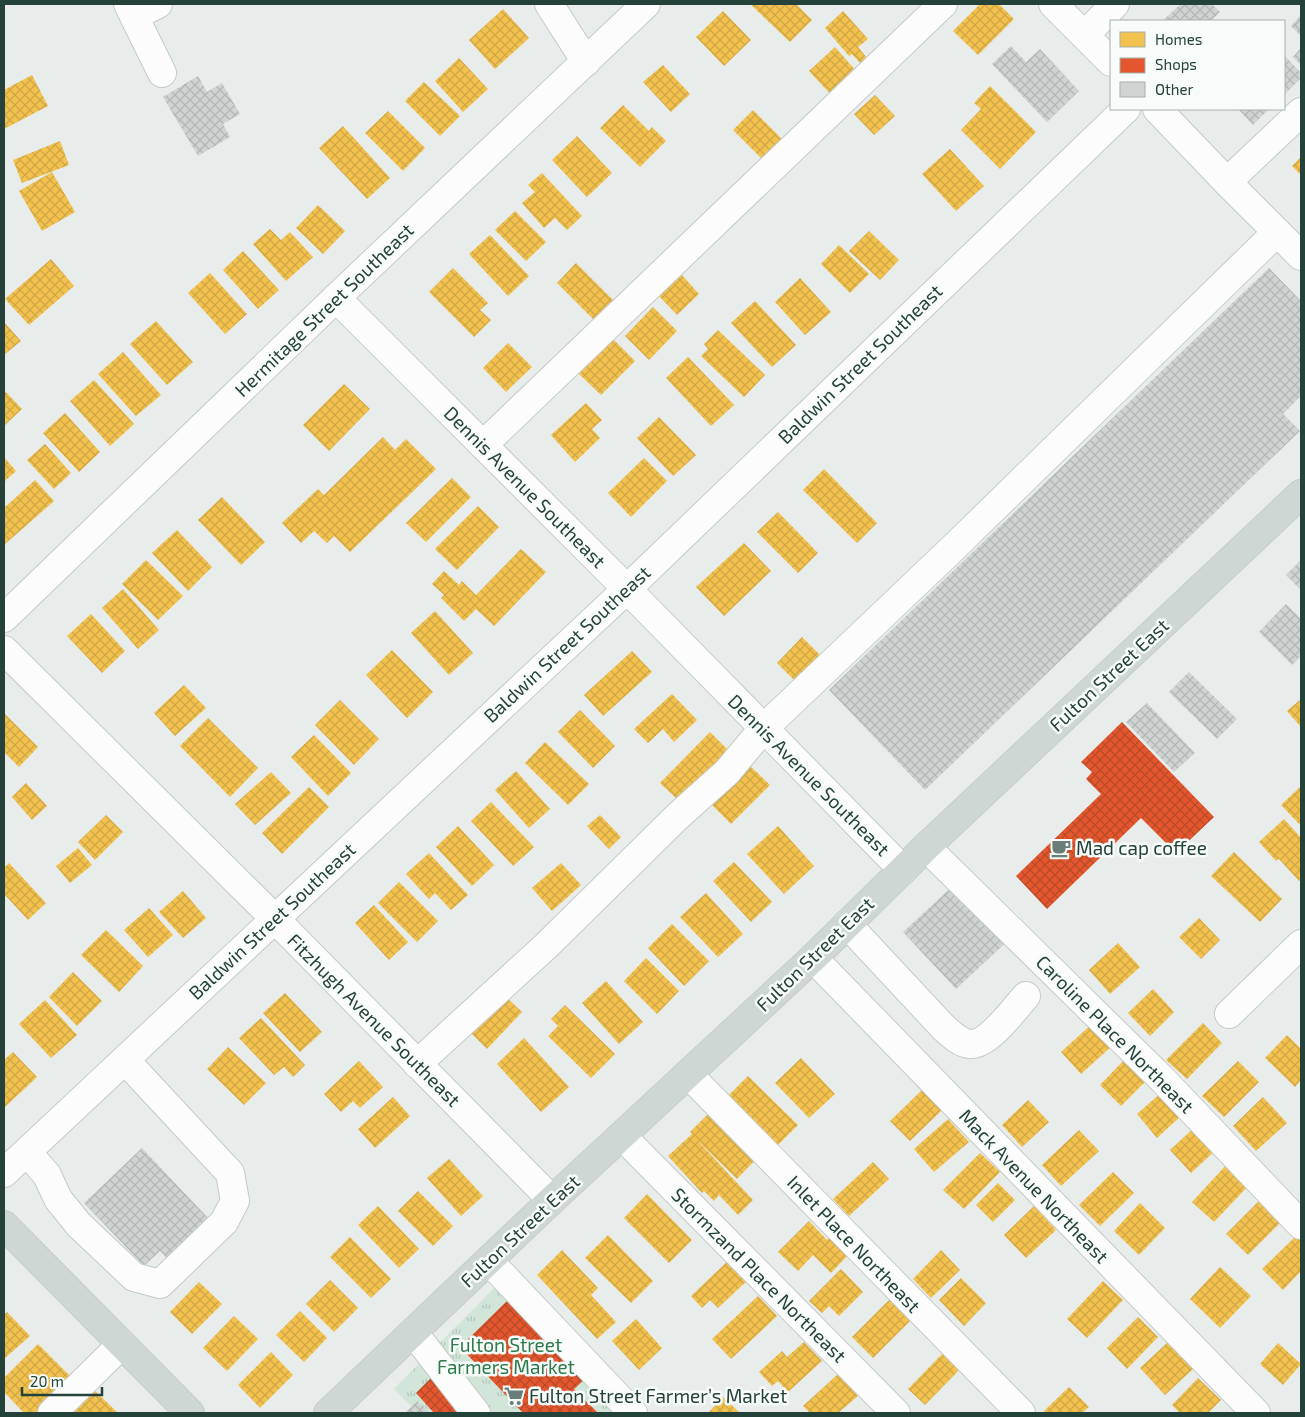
<svg xmlns="http://www.w3.org/2000/svg" width="1305" height="1417" font-family="'Exo 2',sans-serif">
	<defs>
		<pattern id="grass-tufts" width="24" height="20" patternUnits="userSpaceOnUse" patternTransform="scale(1.25)"><rect width="24" height="20" fill="#d1e6d8"/><path d="M3 7l-1-3M5 7V3M7 7l1-3M15 17l-1-3M17 17v-4M19 17l1-3" fill="none" stroke="#b3c6ba"/></pattern>
		<pattern id="homes-cross-hatch" width="8" height="8" patternUnits="userSpaceOnUse" patternTransform="scale(1.25)"><rect width="8" height="8" fill="#f2c14e"/><path d="M0 0l8 8M0 8l8-8" fill="none" stroke="#cfa745"/></pattern>
		<pattern id="shops-cross-hatch" width="8" height="8" patternUnits="userSpaceOnUse" patternTransform="scale(1.25)"><rect width="8" height="8" fill="#e4572e"/><path d="M0 0l8 8M0 8l8-8" fill="none" stroke="#b94a28"/></pattern>
		<pattern id="building-cross-hatch" width="8" height="8" patternUnits="userSpaceOnUse" patternTransform="scale(1.25)"><rect width="8" height="8" fill="#cfd4d2"/><path d="M0 0l8 8M0 8l8-8" fill="none" stroke="#b2b7b5"/></pattern>
	</defs>
	<rect width="100%" height="100%" fill="#e8edeb"/>
	<!-- grass -->
	<polygon fill="url(#grass-tufts)" points="507,1275 646,1413 418,1413 394,1389"/>
	<!-- homes -->
	<g fill="url(#homes-cross-hatch)">
		<polygon points="750,4 796,4 812,20 790,42"/>
		<polygon points="980,4 999,4 1014,19 978,55 953,31"/>
		<polygon points="503,9 529,38 495,69 469,40"/>
		<polygon points="723,11 751,40 724,66 696,37"/>
		<polygon points="843,11 868,39 858,47 867,58 860,63 852,54 849,56 825,28"/>
		<polygon points="835,47 857,72 836,100 809,71"/>
		<polygon points="459,58 488,89 463,112 435,81"/>
		<polygon points="663,65 690,94 671,112 643,82"/>
		<polygon points="32,75 48,106 4,129 4,90"/>
		<polygon points="424,82 460,116 440,136 405,101"/>
		<polygon points="990,86 1036,132 1000,169 961,130 981,109 974,103"/>
		<polygon points="875,95 895,116 874,135 854,114"/>
		<polygon points="623,105 649,131 652,127 666,141 640,167 600,128"/>
		<polygon points="753,110 787,144 767,164 733,130"/>
		<polygon points="388,111 425,148 403,171 365,133"/>
		<polygon points="343,126 390,178 367,199 319,148"/>
		<polygon points="577,136 612,173 587,197 552,160"/>
		<polygon points="60,141 69,165 22,183 13,160"/>
		<polygon points="950,149 984,186 956,211 922,174"/>
		<polygon points="1301,157 1301,175 1292,166"/>
		<polygon points="52,172 75,212 42,231 19,191"/>
		<polygon points="542,173 582,216 567,230 555,218 544,228 522,203 535,192 528,185"/>
		<polygon points="318,205 345,231 323,254 296,228"/>
		<polygon points="515,211 546,242 526,261 495,230"/>
		<polygon points="270,229 281,240 290,232 313,257 286,281 253,244"/>
		<polygon points="869,231 899,260 880,280 849,251"/>
		<polygon points="490,235 529,276 508,296 469,254"/>
		<polygon points="839,245 869,274 850,293 821,264"/>
		<polygon points="243,251 279,290 258,309 223,270"/>
		<polygon points="51,259 74,286 29,325 5,299"/>
		<polygon points="576,263 614,301 594,320 557,283"/>
		<polygon points="453,268 488,303 480,310 491,320 474,337 429,292"/>
		<polygon points="210,273 247,314 225,334 188,293"/>
		<polygon points="681,274 699,294 677,315 658,295"/>
		<polygon points="800,278 831,312 805,335 775,302"/>
		<polygon points="755,301 796,345 772,367 731,323"/>
		<polygon points="653,307 677,331 649,360 625,336"/>
		<polygon points="156,321 193,362 167,385 130,344"/>
		<polygon points="4,322 21,341 4,355"/>
		<polygon points="718,330 765,375 744,397 701,356 708,349 704,344"/>
		<polygon points="613,339 635,361 601,395 579,374"/>
		<polygon points="508,343 532,367 506,392 483,368"/>
		<polygon points="123,352 161,395 136,416 98,374"/>
		<polygon points="688,357 734,405 711,426 666,378"/>
		<polygon points="94,380 134,424 110,446 70,401"/>
		<polygon points="344,384 370,409 329,451 303,425"/>
		<polygon points="5,391 22,409 5,425 4,424"/>
		<polygon points="586,403 602,420 592,429 600,438 575,462 551,435"/>
		<polygon points="65,413 100,452 79,472 43,433"/>
		<polygon points="659,417 696,455 673,476 637,438"/>
		<polygon points="383,437 395,450 406,439 436,469 350,552 334,536 327,543 314,531 301,543 282,523 318,489 324,495"/>
		<polygon points="45,444 71,473 54,489 27,460"/>
		<polygon points="4,457 16,471 4,482"/>
		<polygon points="644,458 667,481 631,517 608,493"/>
		<polygon points="824,469 877,523 857,543 803,490"/>
		<polygon points="452,478 471,497 426,542 406,523"/>
		<polygon points="35,480 54,501 4,545 4,508"/>
		<polygon points="222,497 265,542 241,565 198,520"/>
		<polygon points="478,506 499,527 457,570 435,549"/>
		<polygon points="778,512 818,553 798,573 757,532"/>
		<polygon points="177,530 212,567 188,591 152,553"/>
		<polygon points="744,543 771,571 724,616 696,587"/>
		<polygon points="521,549 546,572 494,626 476,609 464,621 441,598 444,595 432,584 444,571 459,585 462,581 476,595"/>
		<polygon points="146,560 183,596 158,620 122,584"/>
		<polygon points="123,589 159,630 138,649 102,608"/>
		<polygon points="435,611 473,653 449,675 411,633"/>
		<polygon points="91,614 125,651 102,673 67,636"/>
		<polygon points="802,637 829,664 804,690 777,663"/>
		<polygon points="392,650 433,692 407,718 366,675"/>
		<polygon points="632,651 652,672 603,716 584,695"/>
		<polygon points="184,685 206,708 175,736 154,713"/>
		<polygon points="672,694 697,720 674,742 663,729 648,743 634,729"/>
		<polygon points="1301,699 1301,727 1287,711"/>
		<polygon points="340,700 379,739 354,765 315,725"/>
		<polygon points="580,710 615,746 593,768 558,732"/>
		<polygon points="4,713 38,747 19,767 4,752"/>
		<polygon points="208,718 258,768 230,797 180,746"/>
		<polygon points="710,732 729,751 679,801 660,783"/>
		<polygon points="314,735 351,773 328,796 291,757"/>
		<polygon points="545,742 589,784 568,805 525,763"/>
		<polygon points="749,765 770,785 731,824 711,804"/>
		<polygon points="516,771 550,809 529,828 495,790"/>
		<polygon points="271,772 291,793 255,825 235,804"/>
		<polygon points="26,783 47,806 32,820 12,797"/>
		<polygon points="1301,786 1301,826 1281,805"/>
		<polygon points="309,787 329,807 282,854 262,833"/>
		<polygon points="491,802 534,847 513,866 471,821"/>
		<polygon points="106,815 123,832 95,860 78,842"/>
		<polygon points="600,815 621,837 609,849 587,826"/>
		<polygon points="1284,819 1301,838 1301,879 1299,881 1279,859 1276,861 1259,842"/>
		<polygon points="458,826 494,865 472,886 436,847"/>
		<polygon points="778,826 814,866 784,894 747,854"/>
		<polygon points="78,848 92,865 70,883 56,866"/>
		<polygon points="1234,852 1282,899 1260,922 1211,876"/>
		<polygon points="429,853 468,895 451,910 435,893 429,899 406,874"/>
		<polygon points="734,862 772,902 751,922 713,881"/>
		<polygon points="9,863 46,903 28,920 4,894 4,868"/>
		<polygon points="561,863 581,885 552,911 532,888"/>
		<polygon points="399,882 438,921 417,942 378,903"/>
		<polygon points="183,891 206,918 183,938 159,912"/>
		<polygon points="706,893 743,934 718,957 680,917"/>
		<polygon points="374,905 408,942 389,960 355,923"/>
		<polygon points="149,908 173,935 148,957 124,930"/>
		<polygon points="1199,918 1220,940 1201,959 1179,937"/>
		<polygon points="672,924 709,961 684,986 648,948"/>
		<polygon points="106,930 143,966 119,992 81,955"/>
		<polygon points="1118,943 1140,967 1110,994 1089,970"/>
		<polygon points="646,958 679,991 657,1014 624,981"/>
		<polygon points="73,972 102,1001 77,1026 49,997"/>
		<polygon points="606,981 643,1022 619,1044 582,1003"/>
		<polygon points="1153,989 1174,1012 1150,1036 1128,1013"/>
		<polygon points="285,993 322,1032 300,1052 263,1013"/>
		<polygon points="503,994 522,1012 487,1049 468,1030"/>
		<polygon points="45,1000 77,1035 51,1058 19,1024"/>
		<polygon points="565,1005 615,1054 591,1078 548,1036 558,1026 551,1019"/>
		<polygon points="261,1018 305,1065 293,1077 284,1067 274,1075 239,1038"/>
		<polygon points="1093,1023 1113,1045 1081,1074 1061,1052"/>
		<polygon points="1203,1023 1222,1043 1187,1079 1166,1060"/>
		<polygon points="1287,1035 1301,1049 1301,1080 1295,1087 1265,1058"/>
		<polygon points="524,1038 569,1087 541,1112 497,1064"/>
		<polygon points="228,1047 266,1083 244,1105 207,1069"/>
		<polygon points="13,1052 37,1077 4,1108 4,1060"/>
		<polygon points="801,1058 835,1094 809,1118 775,1083"/>
		<polygon points="1126,1058 1148,1079 1121,1106 1100,1085"/>
		<polygon points="359,1061 383,1087 360,1108 353,1101 341,1112 324,1094"/>
		<polygon points="1238,1061 1259,1082 1224,1117 1202,1096"/>
		<polygon points="748,1076 798,1125 775,1148 726,1098"/>
		<polygon points="922,1090 942,1110 910,1141 890,1121"/>
		<polygon points="1162,1092 1182,1115 1157,1138 1137,1114"/>
		<polygon points="393,1097 410,1116 375,1148 358,1129"/>
		<polygon points="1263,1097 1287,1123 1256,1151 1233,1126"/>
		<polygon points="1028,1100 1049,1122 1022,1147 1002,1125"/>
		<polygon points="714,1108 760,1155 737,1179 696,1139 753,1200 738,1215 719,1195 714,1201 704,1191 702,1193 668,1156 692,1134 690,1132"/>
		<polygon points="948,1119 969,1142 934,1172 914,1149"/>
		<polygon points="1196,1126 1217,1149 1191,1173 1170,1150"/>
		<polygon points="1079,1130 1099,1151 1061,1186 1042,1165"/>
		<polygon points="980,1153 1000,1172 964,1209 943,1190"/>
		<polygon points="449,1159 483,1196 461,1216 427,1178"/>
		<polygon points="873,1162 889,1179 849,1216 833,1199"/>
		<polygon points="1229,1162 1251,1183 1214,1222 1192,1202"/>
		<polygon points="1113,1172 1134,1193 1100,1226 1079,1205"/>
		<polygon points="998,1183 1015,1200 993,1222 976,1205"/>
		<polygon points="418,1191 453,1226 433,1246 398,1211"/>
		<polygon points="647,1194 692,1240 669,1263 624,1218"/>
		<polygon points="1263,1197 1285,1218 1248,1255 1226,1234"/>
		<polygon points="1140,1203 1165,1228 1139,1255 1114,1231"/>
		<polygon points="378,1206 419,1249 399,1268 358,1225"/>
		<polygon points="1034,1206 1056,1230 1026,1258 1004,1235"/>
		<polygon points="809,1221 827,1240 833,1234 851,1252 831,1273 813,1255 798,1271 778,1252"/>
		<polygon points="1300,1232 1301,1234 1301,1271 1283,1290 1262,1269"/>
		<polygon points="608,1235 653,1281 631,1303 585,1258"/>
		<polygon points="350,1237 391,1279 371,1298 330,1257"/>
		<polygon points="562,1250 598,1288 591,1295 616,1322 597,1339 537,1275"/>
		<polygon points="941,1250 960,1270 931,1298 913,1279"/>
		<polygon points="730,1259 749,1279 718,1308 710,1300 702,1308 691,1296"/>
		<polygon points="1220,1267 1251,1296 1220,1328 1190,1299"/>
		<polygon points="841,1269 863,1292 839,1316 829,1306 822,1313 809,1301"/>
		<polygon points="961,1278 986,1303 964,1326 939,1300"/>
		<polygon points="330,1280 358,1308 334,1332 306,1304"/>
		<polygon points="1103,1281 1123,1300 1087,1338 1067,1319"/>
		<polygon points="199,1282 222,1304 192,1334 170,1312"/>
		<polygon points="758,1296 777,1316 731,1359 712,1339"/>
		<polygon points="891,1298 912,1319 873,1358 852,1337"/>
		<polygon points="300,1311 327,1338 304,1362 276,1335"/>
		<polygon points="7,1312 30,1336 4,1359 4,1315"/>
		<polygon points="234,1316 258,1339 227,1371 203,1348"/>
		<polygon points="1138,1317 1158,1337 1127,1369 1107,1348"/>
		<polygon points="636,1319 662,1348 639,1370 612,1341"/>
		<polygon points="804,1342 822,1361 788,1392 778,1381 772,1386 759,1372 782,1351 787,1357"/>
		<polygon points="1168,1342 1193,1369 1165,1395 1140,1368"/>
		<polygon points="1278,1343 1301,1364 1283,1385 1260,1364"/>
		<polygon points="38,1344 74,1380 40,1413 24,1413 4,1392 4,1378"/>
		<polygon points="271,1352 293,1375 260,1408 238,1385"/>
		<polygon points="943,1353 960,1369 925,1405 908,1389"/>
		<polygon points="838,1374 858,1396 838,1413 810,1413 803,1406"/>
		<polygon points="1198,1378 1221,1400 1208,1413 1180,1413 1172,1405"/>
		<polygon points="1069,1387 1089,1407 1082,1413 1046,1413 1044,1411"/>
		<polygon points="95,1391 118,1413 73,1413"/>
		<polygon points="723,1397 740,1413 708,1413"/>
	</g>
	<!-- shops -->
	<g fill="url(#shops-cross-hatch)">
		<polygon points="1122,722 1214,817 1176,853 1141,818 1047,909 1016,876 1101,794 1086,779 1092,772 1081,762"/>
		<polygon points="509,1299 585,1379 574,1389 598,1413 523,1413 460,1347"/>
		<polygon points="431,1378 462,1412 461,1413 434,1413 416,1393"/>
	</g>
	<!-- building -->
	<g fill="url(#building-cross-hatch)">
		<polygon points="1181,4 1212,4 1220,12 1211,21 1162,21"/>
		<polygon points="1301,15 1301,36 1291,26"/>
		<polygon points="1011,46 1026,62 1040,49 1079,91 1047,122 992,64"/>
		<polygon points="1301,48 1301,65 1293,57"/>
		<polygon points="1284,55 1301,73 1301,78 1284,95"/>
		<polygon points="198,76 207,92 222,83 240,114 223,124 230,137 198,156 163,97"/>
		<polygon points="1238,109 1269,109 1253,125"/>
		<polygon points="1269,268 1301,301 1301,396 1283,414 1300,431 925,790 829,690"/>
		<polygon points="1301,560 1301,590 1286,575"/>
		<polygon points="1286,604 1301,619 1301,656 1292,665 1259,632"/>
		<polygon points="1189,672 1237,719 1217,739 1169,692"/>
		<polygon points="1147,703 1195,753 1174,772 1126,722"/>
		<polygon points="957,882 1010,939 956,989 903,932"/>
		<polygon points="142,1148 209,1219 168,1259 160,1251 144,1266 84,1203"/>
		<polygon points="417,1401 429,1413 405,1413"/>
	</g>
	<g fill="none" stroke-linecap="round" stroke-linejoin="round">
		<defs>
			<g id="minor">
				<polyline points="128,4 162,73"/>
				<polyline points="549,4 586,62"/>
				<polyline points="1053,4 1111,62"/>
				<polyline points="134,16 158,4"/>
				<polyline points="1085,35 1115,4"/>
				<polyline points="1157,109 1227,182 1301,256"/>
				<polyline points="1227,182 1301,112"/>
				<polyline points="336,298 627,589 903,870"/>
				<polyline points="483,445 943,4"/>
				<polyline points="4,618 336,298 646,4"/>
				<polyline points="4,650 275,919 552,1200"/>
				<polyline points="926,847 1163,1080 1301,1225"/>
				<path d="M 847,924 L 943,1027 C 950,1033 959,1043 970,1044 C 989,1045 1014,1009 1026,996"/>
				<polyline points="813,958 1256,1413"/>
				<polyline points="1229,1014 1301,944"/>
				<polyline points="417,1064 546,946 678,816 727,772 763,729 951,550 1277,232"/>
				<polyline points="688,1074 1021,1413"/>
				<polyline points="622,1136 896,1413"/>
				<polyline points="27,1152 47,1175 58,1199 79,1225 134,1277 160,1284 224,1222 235,1201 230,1173 125,1060"/>
				<polyline points="4,1173 627,589 1126,109"/>
				<polyline points="489,1261 633,1413"/>
				<polyline points="413,1332 476,1413"/>
				<polyline points="52,1413 122,1344"/>
			</g>
			<g id="major">
				<polyline points="4,1225 190,1413"/>
				<polyline points="328,1413 552,1200 813,958 926,847 1301,494"/>
			</g>
		</defs>
		<!-- minor casing -->
		<use href="#minor" stroke="#c5cac8" stroke-width="30"/>
		<!-- major casing -->
		<use href="#major" stroke="#c3ccc9" stroke-width="30"/>
		<!-- minor -->
		<use href="#minor" stroke="#fcfcfc" stroke-width="28"/>
		<!-- major -->
		<use href="#major" stroke="#cfd7d5" stroke-width="28"/>
	</g>
	<!-- icons -->
	<defs>
		<symbol id="cafe-bare" viewBox="-9 -9 18 18"><path d="M-5.5-4.5H6V0H3Q3 3.5 0 3.5H-2.5Q-5.5 3.5-5.5 0ZM3-3.2v2h1.7v-2ZM-6 4.5H4V6H-6Z" fill="#697e78" stroke="#f7fbf9" stroke-width="2.5" paint-order="stroke"/></symbol>
		<symbol id="supermarket-bare" viewBox="-9 -9 18 18"><path d="M-6-5.5h2.5l.6 2H6L4.5 2H-2.5L-4.4-4H-6ZM-1.5 3.2a1.3 1.3 0 1 0 .1 0ZM3 3.2a1.3 1.3 0 1 0 .1 0Z" fill="#697e78" stroke="#f7fbf9" stroke-width="2.5" paint-order="stroke"/></symbol>
	</defs>
	<g fill-rule="evenodd">
		<use href="#cafe-bare" x="1047" y="834" width="28" height="28"/>
		<use href="#supermarket-bare" x="500" y="1382" width="28" height="28"/>
	</g>
	<g text-anchor="middle" stroke-width="5" stroke-linejoin="round" paint-order="stroke">
		<!-- street labels -->
		<g font-size="19" fill="#24423a" stroke="#f7fbf9">
			<text transform="translate(324 310) rotate(-44)" y="7">Hermitage Street Southeast</text>
			<text transform="translate(860 364) rotate(-44)" y="7">Baldwin Street Southeast</text>
			<text transform="translate(525 487) rotate(45)" y="7">Dennis Avenue Southeast</text>
			<text transform="translate(567 644) rotate(-43)" y="7">Baldwin Street Southeast</text>
			<text transform="translate(1109 675) rotate(-43)" y="7">Fulton Street East</text>
			<text transform="translate(809 775) rotate(45)" y="7">Dennis Avenue Southeast</text>
			<text transform="translate(272 921) rotate(-43)" y="7">Baldwin Street Southeast</text>
			<text transform="translate(815 954) rotate(-44)" y="7">Fulton Street East</text>
			<text transform="translate(374 1020) rotate(45)" y="7">Fitzhugh Avenue Southeast</text>
			<text transform="translate(1115 1034) rotate(45)" y="7">Caroline Place Northeast</text>
			<text transform="translate(1034 1186) rotate(46)" y="7">Mack Avenue Northeast</text>
			<text transform="translate(520 1231) rotate(-43)" y="7">Fulton Street East</text>
			<text transform="translate(854 1244) rotate(46)" y="7">Inlet Place Northeast</text>
			<text transform="translate(759 1275) rotate(45)" y="7">Stormzand Place Northeast</text>
		</g>
		<!-- poi labels -->
		<g font-size="19" fill="#24423a" stroke="#f7fbf9" text-anchor="start">
			<text x="1076" y="855">Mad cap coffee</text>
			<text x="529" y="1403">Fulton Street Farmer’s Market</text>
		</g>
		<!-- park labels -->
		<g font-size="19" fill="#2d7a4b" stroke="#f7fbf9">
			<text x="506" y="1352">Fulton Street<tspan x="506" dy="22">Farmers Market</tspan></text>
		</g>
	</g>
	<!-- border -->
	<rect width="1305" height="1417" fill="none" stroke="#24423a" stroke-width="10"/>
	<!-- legend -->
	<rect x="1110" y="20" width="175" height="90" fill="#f7fbf9" stroke="#a3b1ad"/>
	<rect x="1120" y="32" width="25" height="15" fill="#f2c14e" stroke="#a3b1ad"/>
	<text x="1155" y="45" font-size="15" fill="#24423a">Homes</text>
	<rect x="1120" y="58" width="25" height="15" fill="#e4572e" stroke="#a3b1ad"/>
	<text x="1155" y="70" font-size="15" fill="#24423a">Shops</text>
	<rect x="1120" y="82" width="25" height="15" fill="#cfd4d2" stroke="#a3b1ad"/>
	<text x="1155" y="95" font-size="15" fill="#24423a">Other</text>
	<!-- scale -->
	<path d="M22 1387v8h80v-8" fill="none" stroke="#24423a" stroke-width="2.5"/>
	<text x="30" y="1387" font-size="15" fill="#24423a" stroke="#f7fbf9" stroke-width="4" paint-order="stroke">20 m</text>
</svg>
